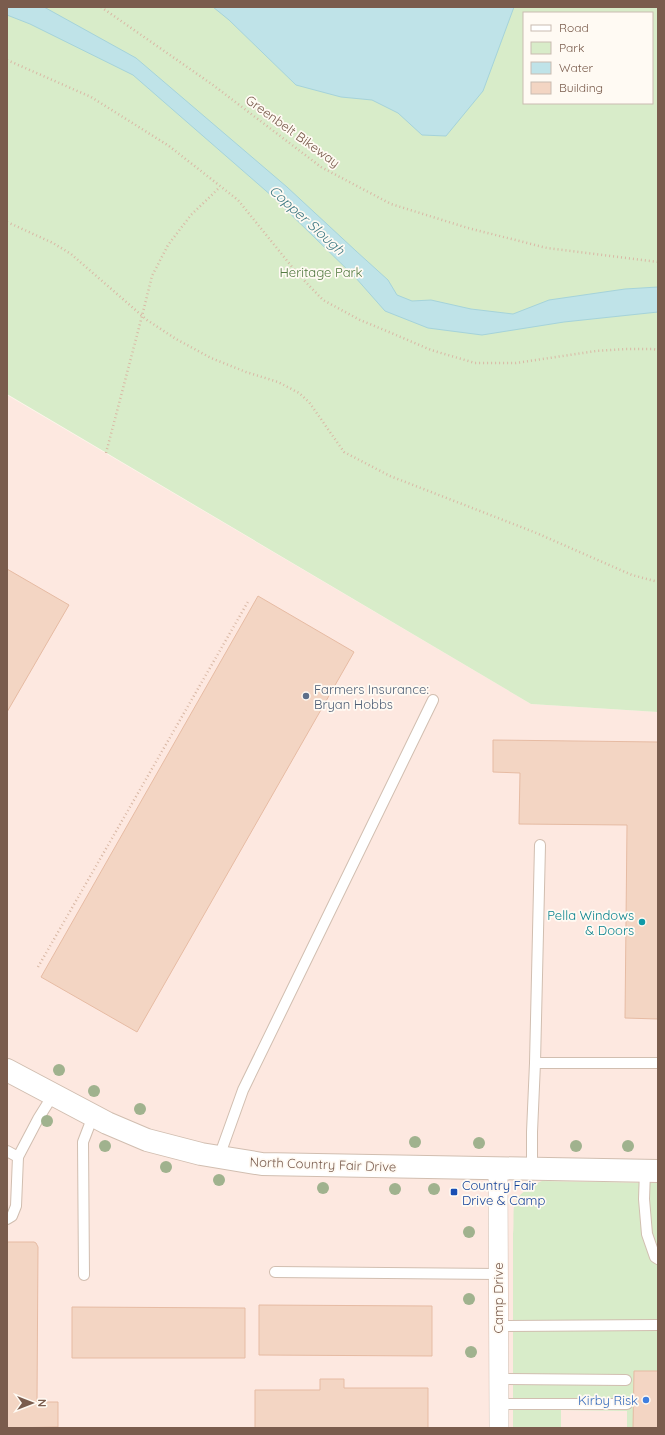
<svg xmlns="http://www.w3.org/2000/svg" width="665" height="1435" font-family="Quicksand,sans-serif">
	<rect width="100%" height="100%" fill="#fdf6ec"/>
	<!-- commercial -->
	<polygon fill="#fde8e0" points="7,395 531,704 658,712 658,1428 7,1428"/>
	<!-- green -->
	<g fill="#d8ecc9" fill-rule="evenodd">
		<path d="M 7,7 L 658,7 L 658,712 L 531,704 L 7,394 ZM 524,13 L 652,13 L 652,103 L 524,103 Z"/>
		<path d="M 542,1181 L 658,1183 L 658,1428 L 627,1428 L 627,1411 L 561,1410 L 561,1428 L 513,1428 L 513,1234 C 514,1225 513,1214 514,1206 C 517,1194 532,1185 542,1181 Z"/>
	</g>
	<!-- water -->
	<g fill="#bfe3e8" stroke="#a5d3da">
		<polygon points="7,7 44,7 136,58 287,187 356,251 388,280 397,295 412,301 431,300 471,309 513,314 549,300 625,289 658,287 658,312 564,322 482,335 428,328 385,311 355,277 273,197 133,75 30,24 7,15"/>
		<polygon points="213,7 514,7 483,91 446,136 422,135 398,113 372,100 341,97 296,85 229,20"/>
	</g>
	<!-- building -->
	<g fill="#f3d5c3" stroke="#e6bba3">
		<polygon points="7,569 69,605 7,712"/>
		<polygon points="258,596 354,652 137,1032 41,977"/>
		<polygon points="493,740 658,742 658,1019 625,1018 627,825 519,824 520,773 493,772"/>
		<polygon points="7,1242 34,1242 36,1243 38,1247 37,1402 58,1402 58,1427 7,1428"/>
		<polygon points="259,1305 432,1306 432,1356 259,1355"/>
		<polygon points="72,1307 245,1308 245,1358 72,1358"/>
		<polygon points="634,1371 658,1371 658,1428 633,1428"/>
		<polygon points="320,1379 344,1379 344,1388 428,1388 428,1428 255,1428 255,1390 320,1390"/>
	</g>
	<g fill="none" stroke-linecap="round" stroke-linejoin="round">
		<defs>
			<g id="service">
				<polyline points="535,1063 658,1063"/>
				<polyline points="7,1151 18,1157 16,1206 12,1216 7,1219"/>
				<polyline points="18,1157 38,1119 53,1095"/>
				<polyline points="219,1157 243,1090 433,700"/>
				<polyline points="532,1169 532,1132 535,1063 540,845"/>
				<polyline points="645,1171 644,1199 647,1234 655,1257 658,1259"/>
				<polyline points="275,1272 498,1274"/>
				<polyline points="84,1275 83,1142 93,1116"/>
				<polyline points="499,1326 658,1325"/>
				<polyline points="499,1379 626,1380"/>
				<polyline points="499,1404 627,1404"/>
			</g>
			<polyline id="minor" points="498,1168 499,1428"/>
			<polyline id="tertiary" points="7,1070 107,1123 147,1140 201,1154 262,1164 658,1171"/>
		</defs>
		<!-- service casing -->
		<use href="#service" stroke="#d1beb0" stroke-width="12"/>
		<!-- minor casing -->
		<use href="#minor" stroke="#d1beb0" stroke-width="20"/>
		<!-- tertiary casing -->
		<use href="#tertiary" stroke="#d1beb0" stroke-width="24"/>
		<!-- path -->
		<g stroke="#d9b8a5" stroke-width="2.5" stroke-dasharray="1 3" stroke-linecap="butt">
			<polyline points="101,7 213,85 321,167 391,204 468,228 547,248 658,262"/>
			<polyline points="7,60 91,97 169,146 238,200 297,273 323,300 360,320 389,332 431,350 475,363 516,363 596,351 626,349 652,349 658,350"/>
			<polyline points="7,222 53,243 71,254 147,320 176,339 211,358 246,372 278,382 299,393 309,402 344,452 390,476 534,532 632,575 658,582"/>
			<polyline points="106,453 142,316 152,276 168,245 191,215 220,187"/>
			<polyline points="38,967 249,600"/>
		</g>
		<!-- service -->
		<use href="#service" stroke="#fff" stroke-width="10"/>
		<!-- minor -->
		<use href="#minor" stroke="#fff" stroke-width="19"/>
		<!-- tertiary -->
		<use href="#tertiary" stroke="#fff" stroke-width="22"/>
	</g>
	<!-- trees -->
	<g fill="#a0b28e">
		<circle cx="59" cy="1070" r="6"/>
		<circle cx="94" cy="1091" r="6"/>
		<circle cx="140" cy="1109" r="6"/>
		<circle cx="47" cy="1121" r="6"/>
		<circle cx="415" cy="1142" r="6"/>
		<circle cx="479" cy="1143" r="6"/>
		<circle cx="105" cy="1146" r="6"/>
		<circle cx="576" cy="1146" r="6"/>
		<circle cx="628" cy="1146" r="6"/>
		<circle cx="166" cy="1167" r="6"/>
		<circle cx="219" cy="1180" r="6"/>
		<circle cx="323" cy="1188" r="6"/>
		<circle cx="395" cy="1189" r="6"/>
		<circle cx="434" cy="1189" r="6"/>
		<circle cx="469" cy="1232" r="6"/>
		<circle cx="469" cy="1299" r="6"/>
		<circle cx="471" cy="1352" r="6"/>
	</g>
	<!-- markers -->
	<circle fill="#5c6f8a" stroke="#fffaf3" stroke-width="1.5" cx="306" cy="696" r="4"/>
	<circle fill="#0f9aa8" stroke="#fffaf3" stroke-width="1.5" cx="642" cy="922" r="4"/>
	<rect fill="#1a4fb4" stroke="#fffaf3" stroke-width="1.5" x="450" y="1188" width="8" height="8" rx="2"/>
	<circle fill="#3f7fe0" stroke="#fffaf3" stroke-width="1.5" cx="646" cy="1400" r="4"/>
	<g text-anchor="middle" stroke-width="3.5" stroke-linejoin="round" paint-order="stroke">
		<!-- street labels -->
		<g font-size="13" fill="#7a5c4d" stroke="#fffaf3">
			<text transform="translate(293 131) rotate(36)" y="5">Greenbelt Bikeway</text>
			<text transform="translate(323 1164) rotate(2)" y="5">North Country Fair Drive</text>
			<text transform="translate(498 1298) rotate(-90)" y="5">Camp Drive</text>
		</g>
		<!-- park labels -->
		<g font-size="13" fill="#537a41" stroke="#fffaf3">
			<text x="321" y="277">Heritage Park</text>
		</g>
		<!-- service labels -->
		<g font-size="13" fill="#4e5e75" stroke="#fffaf3" text-anchor="start">
			<text x="314" y="694">Farmers Insurance:<tspan x="314" dy="15">Bryan Hobbs</tspan></text>
		</g>
		<!-- culture labels -->
		<g font-size="13" fill="#0d838f" stroke="#fffaf3" text-anchor="end">
			<text x="634" y="920">Pella Windows<tspan x="634" dy="15">&amp; Doors</tspan></text>
		</g>
		<!-- transit labels -->
		<g font-size="13" fill="#164399" stroke="#fffaf3" text-anchor="start">
			<text x="462" y="1190">Country Fair<tspan x="462" dy="15">Drive &amp; Camp</tspan></text>
		</g>
		<!-- shop labels -->
		<g font-size="13" fill="#366cbe" stroke="#fffaf3" text-anchor="end">
			<text x="638" y="1405">Kirby Risk</text>
		</g>
		<!-- water labels -->
		<g font-size="14" font-style="italic" fill="#437c86" stroke="#fffaf3">
			<text transform="translate(307 220) rotate(42)" y="5">Copper Slough</text>
		</g>
	</g>
	<!-- border -->
	<rect width="665" height="1435" fill="none" stroke="#7a5c4d" stroke-width="16"/>
	<!-- legend -->
	<rect x="523" y="12" width="130" height="92" fill="#fffaf3" stroke="#cabbb1"/>
	<rect x="531" y="25" width="20" height="6" fill="#ffffff" stroke="#cabbb1"/>
	<text x="559" y="32" font-size="12" fill="#7a5c4d">Road</text>
	<rect x="531" y="42" width="20" height="12" fill="#d8ecc9" stroke="#cabbb1"/>
	<text x="559" y="52" font-size="12" fill="#7a5c4d">Park</text>
	<rect x="531" y="62" width="20" height="12" fill="#bfe3e8" stroke="#cabbb1"/>
	<text x="559" y="72" font-size="12" fill="#7a5c4d">Water</text>
	<rect x="531" y="82" width="20" height="12" fill="#f3d5c3" stroke="#cabbb1"/>
	<text x="559" y="92" font-size="12" fill="#7a5c4d">Building</text>
	<!-- north arrow -->
	<g transform="translate(32 1403) rotate(90)" stroke="#fffaf3" stroke-width="3" paint-order="stroke">
	<path d="M0-3L7 15L0 10L-7 15Z" fill="#7a5c4d"/>
	<text y="-6" font-size="11" font-weight="bold" text-anchor="middle" fill="#7a5c4d">N</text>
	</g>
</svg>
